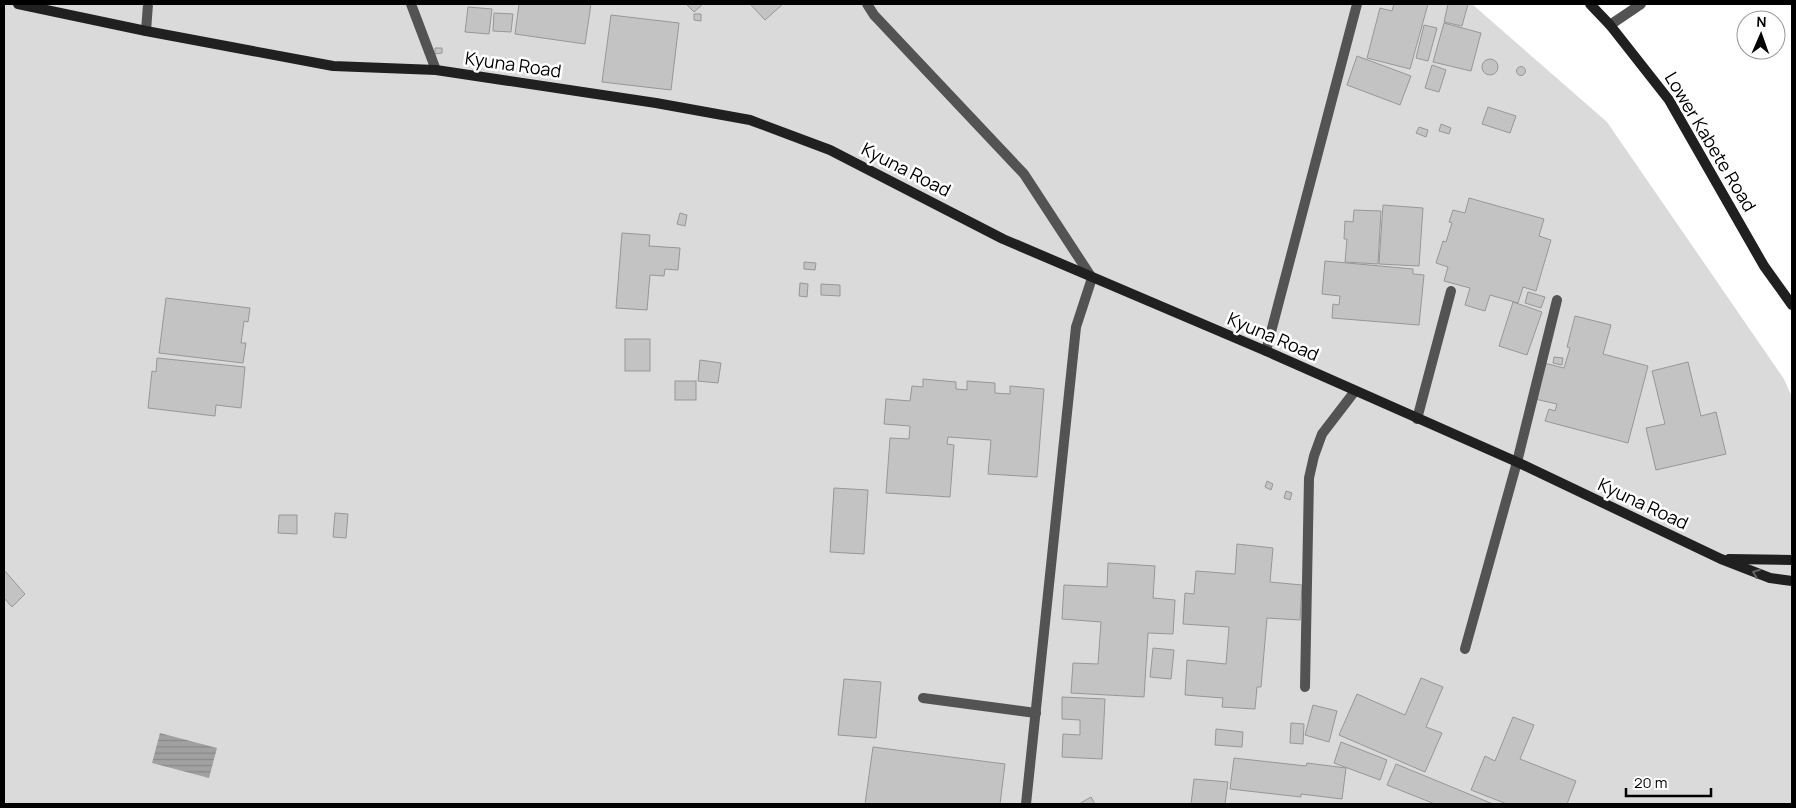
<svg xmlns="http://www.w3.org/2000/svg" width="1796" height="808" font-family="Manrope,sans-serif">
	<defs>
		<pattern id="water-rules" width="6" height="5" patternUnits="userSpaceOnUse" patternTransform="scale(1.25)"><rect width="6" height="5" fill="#a1a1a1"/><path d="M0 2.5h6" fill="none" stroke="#898989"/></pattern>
	</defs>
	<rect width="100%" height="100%" fill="#fff"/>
	<!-- garden -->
	<polygon fill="#dadada" points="4,4 1472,4 1607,122 1784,379 1792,397 1792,804 4,804"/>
	<!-- water -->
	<polygon fill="url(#water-rules)" points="160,733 217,748 209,778 152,763"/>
	<!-- building -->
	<g fill="#c3c3c3" stroke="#979797">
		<polygon points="519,4 591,4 585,44 515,34"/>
		<polygon points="686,4 703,4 694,12"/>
		<polygon points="750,4 783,4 765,20"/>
		<polygon points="1394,4 1428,4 1410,69 1367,58 1380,8 1392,11"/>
		<polygon points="1448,4 1468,4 1462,26 1444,22"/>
		<polygon points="468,7 492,9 489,34 465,32"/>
		<polygon points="494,13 513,14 511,32 493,31"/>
		<polygon points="694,14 701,14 701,21 694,20"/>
		<polygon points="611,15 679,23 671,90 602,82"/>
		<polygon points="1444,23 1481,33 1471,71 1433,62"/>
		<polygon points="1424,25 1437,28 1428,61 1416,58"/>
		<polygon points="435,48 442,48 442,53 435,54"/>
		<polygon points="1357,56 1411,76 1400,105 1347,85"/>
		<circle cx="1490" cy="67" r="8"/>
		<polygon points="1432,65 1446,70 1439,92 1425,88"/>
		<circle cx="1521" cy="71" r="4.5"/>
		<polygon points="1488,107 1516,116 1510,133 1482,124"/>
		<polygon points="1441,124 1451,128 1449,134 1439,131"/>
		<polygon points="1419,127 1428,130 1426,137 1416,133"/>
		<polygon points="1469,198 1544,219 1539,236 1551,240 1536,291 1523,287 1518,303 1490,295 1485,311 1465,305 1470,288 1444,281 1448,267 1436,263 1443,241 1446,242 1452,223 1449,222 1453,210 1465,213"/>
		<polygon points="1383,205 1423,208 1419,266 1379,264"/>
		<polygon points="1354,210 1381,211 1378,264 1345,262 1347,239 1344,239 1345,221 1353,222"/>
		<polygon points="680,213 687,215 685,226 677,224"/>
		<polygon points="622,233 650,235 649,246 680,248 678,270 665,269 664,276 650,275 647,310 616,308"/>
		<polygon points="1325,261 1413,269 1413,274 1424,275 1419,325 1332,318 1333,304 1339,305 1340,296 1322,294"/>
		<polygon points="804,262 816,263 815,270 804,269"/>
		<polygon points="800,283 808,284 807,297 799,296"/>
		<polygon points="821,284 840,285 840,296 821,295"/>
		<polygon points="1528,292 1545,297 1541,308 1525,303"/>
		<polygon points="166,298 250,308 248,322 244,321 241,343 246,343 243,363 159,353"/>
		<polygon points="1513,302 1542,312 1527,355 1499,346"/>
		<polygon points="1575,316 1611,325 1603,354 1648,366 1628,443 1545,421 1549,409 1555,411 1557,404 1535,399 1544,363 1564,368 1570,348 1567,347"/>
		<rect x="625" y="339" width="25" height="32"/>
		<polygon points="1554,357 1563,358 1562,365 1553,363"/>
		<polygon points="157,358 245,367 241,408 216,405 215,416 148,408 152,371 156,372"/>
		<polygon points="700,360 721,363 718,383 698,381"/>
		<polygon points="1688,362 1701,416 1716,412 1726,454 1656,470 1646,428 1665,424 1652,371"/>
		<polygon points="923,379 956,382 956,389 967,390 967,381 995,383 995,393 1010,394 1010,386 1044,389 1037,477 988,474 991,440 948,437 947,444 954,445 950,497 886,493 890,438 909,439 910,426 884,424 886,399 910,401 912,386 923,387"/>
		<rect x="675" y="381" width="21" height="19"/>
		<polygon points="1267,481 1273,484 1271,490 1265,487"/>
		<polygon points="834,488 868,490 864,554 830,552"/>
		<polygon points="1286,491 1292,493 1290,500 1284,498"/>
		<polygon points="335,513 348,514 346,538 333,537"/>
		<polygon points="279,515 297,515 297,534 278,533"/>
		<polygon points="1237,544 1273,548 1270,582 1302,585 1300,620 1267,618 1261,687 1257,687 1255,709 1222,707 1223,698 1185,695 1187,660 1226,664 1229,627 1183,624 1185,593 1194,594 1196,571 1235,574"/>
		<polygon points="1108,563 1155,566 1153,598 1175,600 1173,634 1148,633 1144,697 1071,693 1073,663 1098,664 1101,622 1062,619 1064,585 1107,587"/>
		<polygon points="4,570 25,594 12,607 4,598"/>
		<polygon points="1153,648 1174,650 1171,679 1150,677"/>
		<polygon points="1421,678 1443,687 1426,727 1442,733 1425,772 1339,735 1357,694 1405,715"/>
		<polygon points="844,679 881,682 876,738 838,735"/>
		<polygon points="1062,697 1105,699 1102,759 1062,757 1063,734 1080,735 1080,720 1062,719"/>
		<polygon points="1313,705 1337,711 1329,742 1305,735"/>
		<polygon points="1513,717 1534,725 1520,759 1576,781 1567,804 1507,804 1471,790 1485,756 1495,761"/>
		<polygon points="1291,723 1304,724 1303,744 1290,743"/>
		<polygon points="1216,729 1243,732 1242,747 1215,745"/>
		<polygon points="1341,742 1387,760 1380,780 1334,763"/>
		<polygon points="873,747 1005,764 1000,804 865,804"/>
		<polygon points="1234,758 1306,766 1307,763 1346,768 1342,799 1301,794 1301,797 1230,789"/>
		<polygon points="1396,764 1493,804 1435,804 1387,785"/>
		<polygon points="1194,779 1228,782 1225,804 1191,804"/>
		<polygon points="1091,797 1095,804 1079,804"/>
	</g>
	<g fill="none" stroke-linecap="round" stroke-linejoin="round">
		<!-- service -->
		<g stroke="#535353" stroke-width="10">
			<polyline points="867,4 874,15 1024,174 1092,278 1076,327 1026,804"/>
			<polyline points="1417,419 1451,291"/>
			<polyline points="1465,649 1517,462 1557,300"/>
			<polyline points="1305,687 1309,478 1314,456 1322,434 1355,391"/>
			<polyline points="923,698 1036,713"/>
		</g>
		<!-- minor -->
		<g stroke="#535353" stroke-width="10">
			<polyline points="411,4 436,70"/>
			<polyline points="1610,25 1641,4"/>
			<polyline points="146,31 148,4"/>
			<polyline points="1266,351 1357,4"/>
		</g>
		<!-- secondary -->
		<g stroke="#202020" stroke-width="10">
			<polyline points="18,4 146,31 333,66 436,70 656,103 750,120 830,150 1003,239 1266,351 1517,462 1721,559 1770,578 1792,581"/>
			<polyline points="1590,4 1610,25 1669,100 1764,266 1792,305"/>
			<polyline points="1729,559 1792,560"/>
		</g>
	</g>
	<!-- one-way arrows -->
	<defs><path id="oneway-chevron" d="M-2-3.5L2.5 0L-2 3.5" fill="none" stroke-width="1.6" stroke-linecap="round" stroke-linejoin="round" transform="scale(1.25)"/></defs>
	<use stroke="#636363" href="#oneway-chevron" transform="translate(1756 573) rotate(-159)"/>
	<g text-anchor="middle" stroke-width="5" stroke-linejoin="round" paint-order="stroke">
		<!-- street labels -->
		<g font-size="18" fill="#000" stroke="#fff">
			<text transform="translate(513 65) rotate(8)" y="6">Kyuna Road</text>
			<text transform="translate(1710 142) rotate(59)" y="6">Lower Kabete Road</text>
			<text transform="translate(906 170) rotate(27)" y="6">Kyuna Road</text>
			<text transform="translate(1273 337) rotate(23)" y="6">Kyuna Road</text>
			<text transform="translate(1643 504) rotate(25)" y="6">Kyuna Road</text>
		</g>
	</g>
	<!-- border -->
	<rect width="1796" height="808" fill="none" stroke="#000000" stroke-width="10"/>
	<!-- north arrow -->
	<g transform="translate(1761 35) rotate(2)"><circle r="24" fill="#ffffff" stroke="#999999"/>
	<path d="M0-4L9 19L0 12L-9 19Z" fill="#000000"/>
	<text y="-8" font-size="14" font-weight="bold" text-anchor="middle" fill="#000000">N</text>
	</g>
	<!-- scale -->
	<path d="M1626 788v8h85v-8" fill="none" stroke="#000000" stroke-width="2.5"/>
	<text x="1634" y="788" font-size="15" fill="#000000" stroke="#ffffff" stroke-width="4" paint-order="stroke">20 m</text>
</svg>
